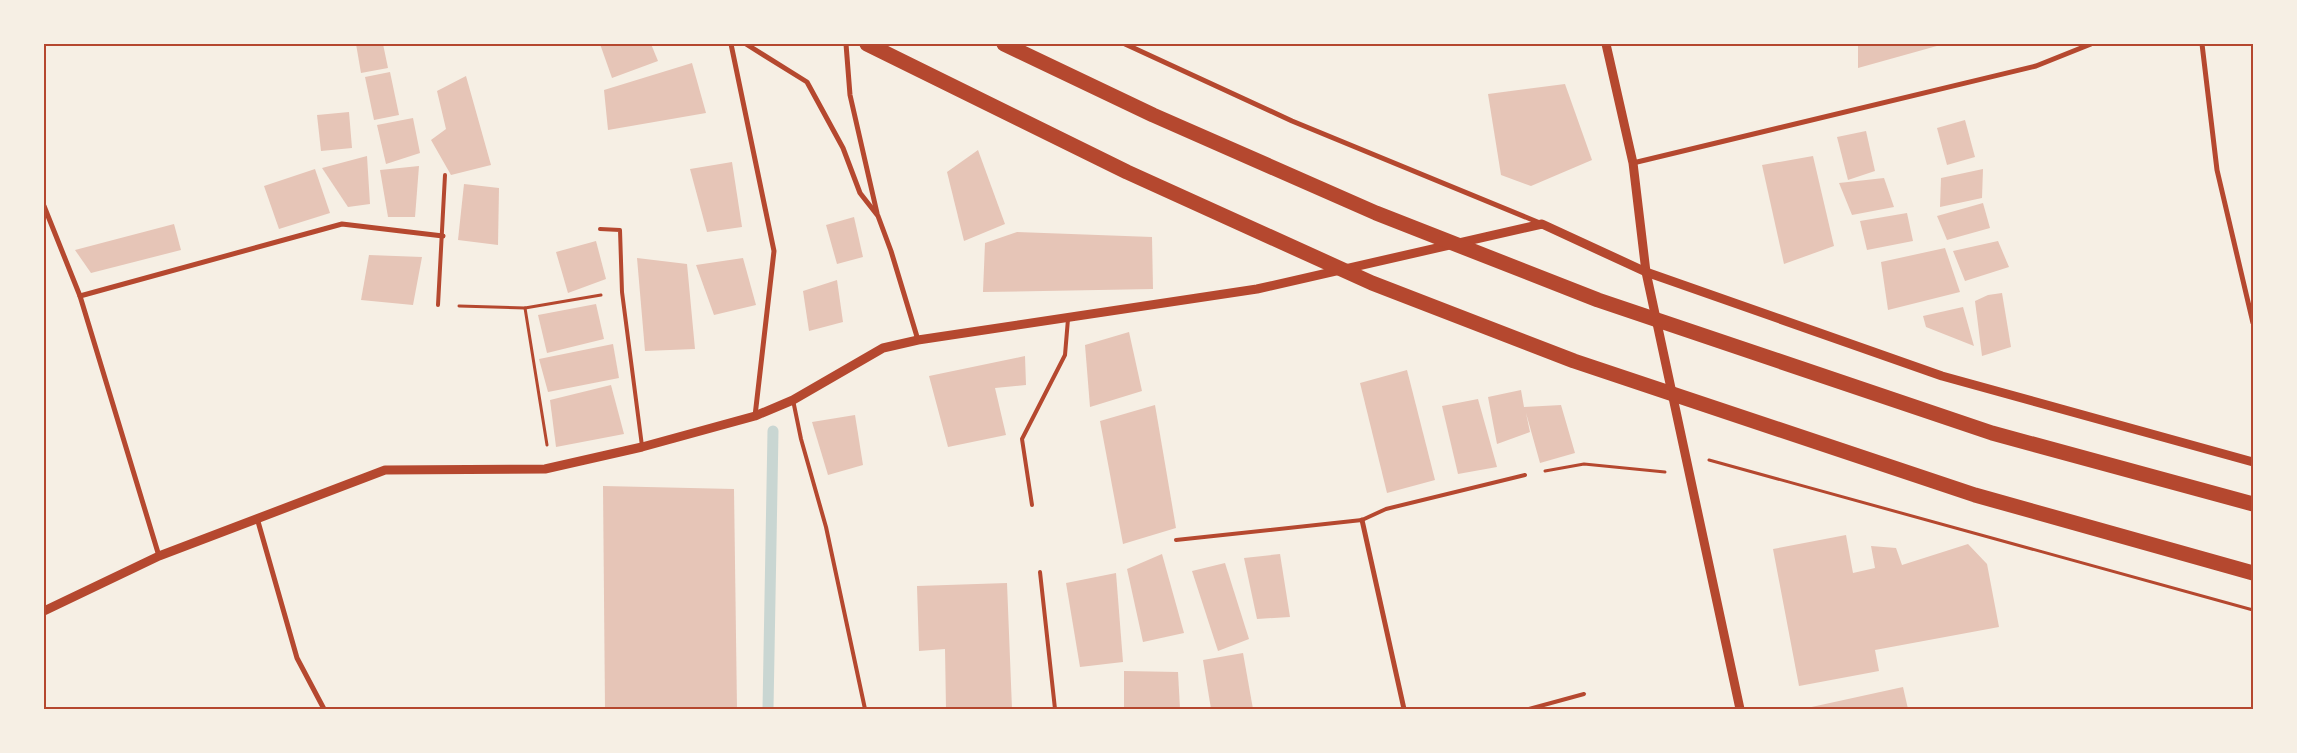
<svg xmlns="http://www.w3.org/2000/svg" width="2297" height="753" font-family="'Exo 2',sans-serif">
	<rect width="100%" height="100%" fill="#f6efe4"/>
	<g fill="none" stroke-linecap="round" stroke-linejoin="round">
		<!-- stream -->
		<polyline stroke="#c9d6d2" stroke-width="11" points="768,709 773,431"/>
	</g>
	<!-- building -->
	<g fill="#e6c5b7">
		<polygon points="356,44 383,44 388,68 361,73"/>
		<polygon points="600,44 651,44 658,61 612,78"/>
		<polygon points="1858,44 1944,44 1858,68"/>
		<polygon points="692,63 706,113 608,130 604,90"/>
		<polygon points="390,72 399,115 374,120 365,77"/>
		<polygon points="466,76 491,165 451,175 431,140 446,129 437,91"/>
		<polygon points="1565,84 1592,160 1531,186 1501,175 1488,94"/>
		<polygon points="349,112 352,148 321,151 317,115"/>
		<polygon points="413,118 420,153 386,164 377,125"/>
		<polygon points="1965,120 1975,157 1947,165 1937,128"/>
		<polygon points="1866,131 1875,171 1848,180 1837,137"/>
		<polygon points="978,150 1005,224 964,241 947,172"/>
		<polygon points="367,156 370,204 348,207 322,168"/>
		<polygon points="1813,156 1834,246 1784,264 1762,165"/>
		<polygon points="732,162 742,227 707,232 690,169"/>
		<polygon points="419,166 415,217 388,217 380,170"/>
		<polygon points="315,169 330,213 279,229 264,186"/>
		<polygon points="1983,169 1982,198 1940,207 1941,178"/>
		<polygon points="1884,178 1894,207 1852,215 1839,183"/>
		<polygon points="464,184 499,188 498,245 458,240"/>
		<polygon points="1983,203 1990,228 1947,240 1937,216"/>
		<polygon points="1907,213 1913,241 1867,250 1860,221"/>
		<polygon points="854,217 863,257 837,264 826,225"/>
		<polygon points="174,224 181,250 91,273 75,250"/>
		<polygon points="1017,232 1152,237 1153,289 983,292 985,243"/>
		<polygon points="596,241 606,279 568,293 556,252"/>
		<polygon points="1998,241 2009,267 1965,281 1953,251"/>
		<polygon points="1945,248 1960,292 1888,310 1881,262"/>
		<polygon points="369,255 422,257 413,305 361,300"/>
		<polygon points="637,258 687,264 695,349 645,351"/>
		<polygon points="743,258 756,305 714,315 696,265"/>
		<polygon points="837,280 843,322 809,331 803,291"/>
		<polygon points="2002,293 2011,347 1982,356 1975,301 1988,295"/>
		<polygon points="596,304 604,339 547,353 538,315"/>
		<polygon points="1963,307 1974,346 1926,327 1923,316"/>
		<polygon points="1129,332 1142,391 1090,407 1085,345"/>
		<polygon points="613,344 619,378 548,392 539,359"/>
		<polygon points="1025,356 1026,385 995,388 1006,435 948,447 929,376"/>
		<polygon points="1407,370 1435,480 1387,493 1360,383"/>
		<polygon points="611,385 624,434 556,447 550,400"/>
		<polygon points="1521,390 1524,407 1561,405 1575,453 1540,463 1526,413 1530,432 1497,444 1488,397"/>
		<polygon points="1478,399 1497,467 1458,474 1442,406"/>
		<polygon points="1155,405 1176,528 1123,544 1100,421"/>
		<polygon points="855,415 863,465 828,475 812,422"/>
		<polygon points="603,486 734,489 737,709 605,709"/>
		<polygon points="1846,535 1853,573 1875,568 1871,546 1896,548 1902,565 1968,544 1987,564 1999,627 1875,650 1879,671 1799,686 1773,549"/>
		<polygon points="1162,554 1184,633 1143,642 1127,569"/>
		<polygon points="1280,554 1290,617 1257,619 1244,558"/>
		<polygon points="1225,563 1249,639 1218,651 1192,571"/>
		<polygon points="1116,573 1123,662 1080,667 1066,583"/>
		<polygon points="1007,583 1012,709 946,709 945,649 919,651 917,586"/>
		<polygon points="1243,653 1253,709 1211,709 1203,660"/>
		<polygon points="1124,671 1178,672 1180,709 1124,709"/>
		<polygon points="1903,687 1908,709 1807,709 1807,708"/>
	</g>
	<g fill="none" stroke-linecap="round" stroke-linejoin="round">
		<!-- path -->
		<g stroke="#b5482f" stroke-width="3">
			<polyline points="459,306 525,308 601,295"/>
			<polyline points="525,308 547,445"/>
			<polyline points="1709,460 2253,610"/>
			<polyline points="1545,471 1584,464 1665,472"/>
		</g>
		<!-- service -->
		<g stroke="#b5482f" stroke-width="4">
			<polyline points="600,229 620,230 622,292 642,446"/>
			<polyline points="438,305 445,175"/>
			<polyline points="793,400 801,439 826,527 865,709"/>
			<polyline points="1032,505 1022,439 1065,355 1068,319"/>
			<polyline points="1176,540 1362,520 1386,509 1525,475"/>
			<polyline points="1040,572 1055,709"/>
			<polyline points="1529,709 1584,694"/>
		</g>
		<!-- minor -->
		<g stroke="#b5482f" stroke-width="5">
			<polyline points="731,44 774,251 755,416"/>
			<polyline points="746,44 807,82 843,148 860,193 878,216 891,251 918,340"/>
			<polyline points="846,44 850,95 877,213"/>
			<polyline points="1125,44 1292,121 1540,223"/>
			<polyline points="2202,44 2217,170 2253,323"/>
			<polyline points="1633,163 2036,66 2091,44"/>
			<polyline points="44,206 80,296 159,556"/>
			<polyline points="80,296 342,224 443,236"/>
			<polyline points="257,518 297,658 324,709"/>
			<polyline points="1362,520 1404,709"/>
		</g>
		<!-- tertiary -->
		<g stroke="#b5482f" stroke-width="9">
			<polyline points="1606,44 1633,163 1646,272 1740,709"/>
			<polyline points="44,611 159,556 385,470 545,469 642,447 755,416 793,400 883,348 918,340 1257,289 1542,224 1646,272 1942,376 2253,462"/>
		</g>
		<!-- motorway -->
		<g stroke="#b5482f" stroke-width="15">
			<polyline points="867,44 1127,172 1372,283 1574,361 1975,495 2253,573"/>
			<polyline points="1004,44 1153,115 1376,213 1598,300 1992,433 2253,504"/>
		</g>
	</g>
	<!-- border -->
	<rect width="2297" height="753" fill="none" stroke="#f6efe4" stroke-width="90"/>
	<rect x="45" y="45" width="2207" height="663" fill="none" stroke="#b5482f" stroke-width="2"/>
</svg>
